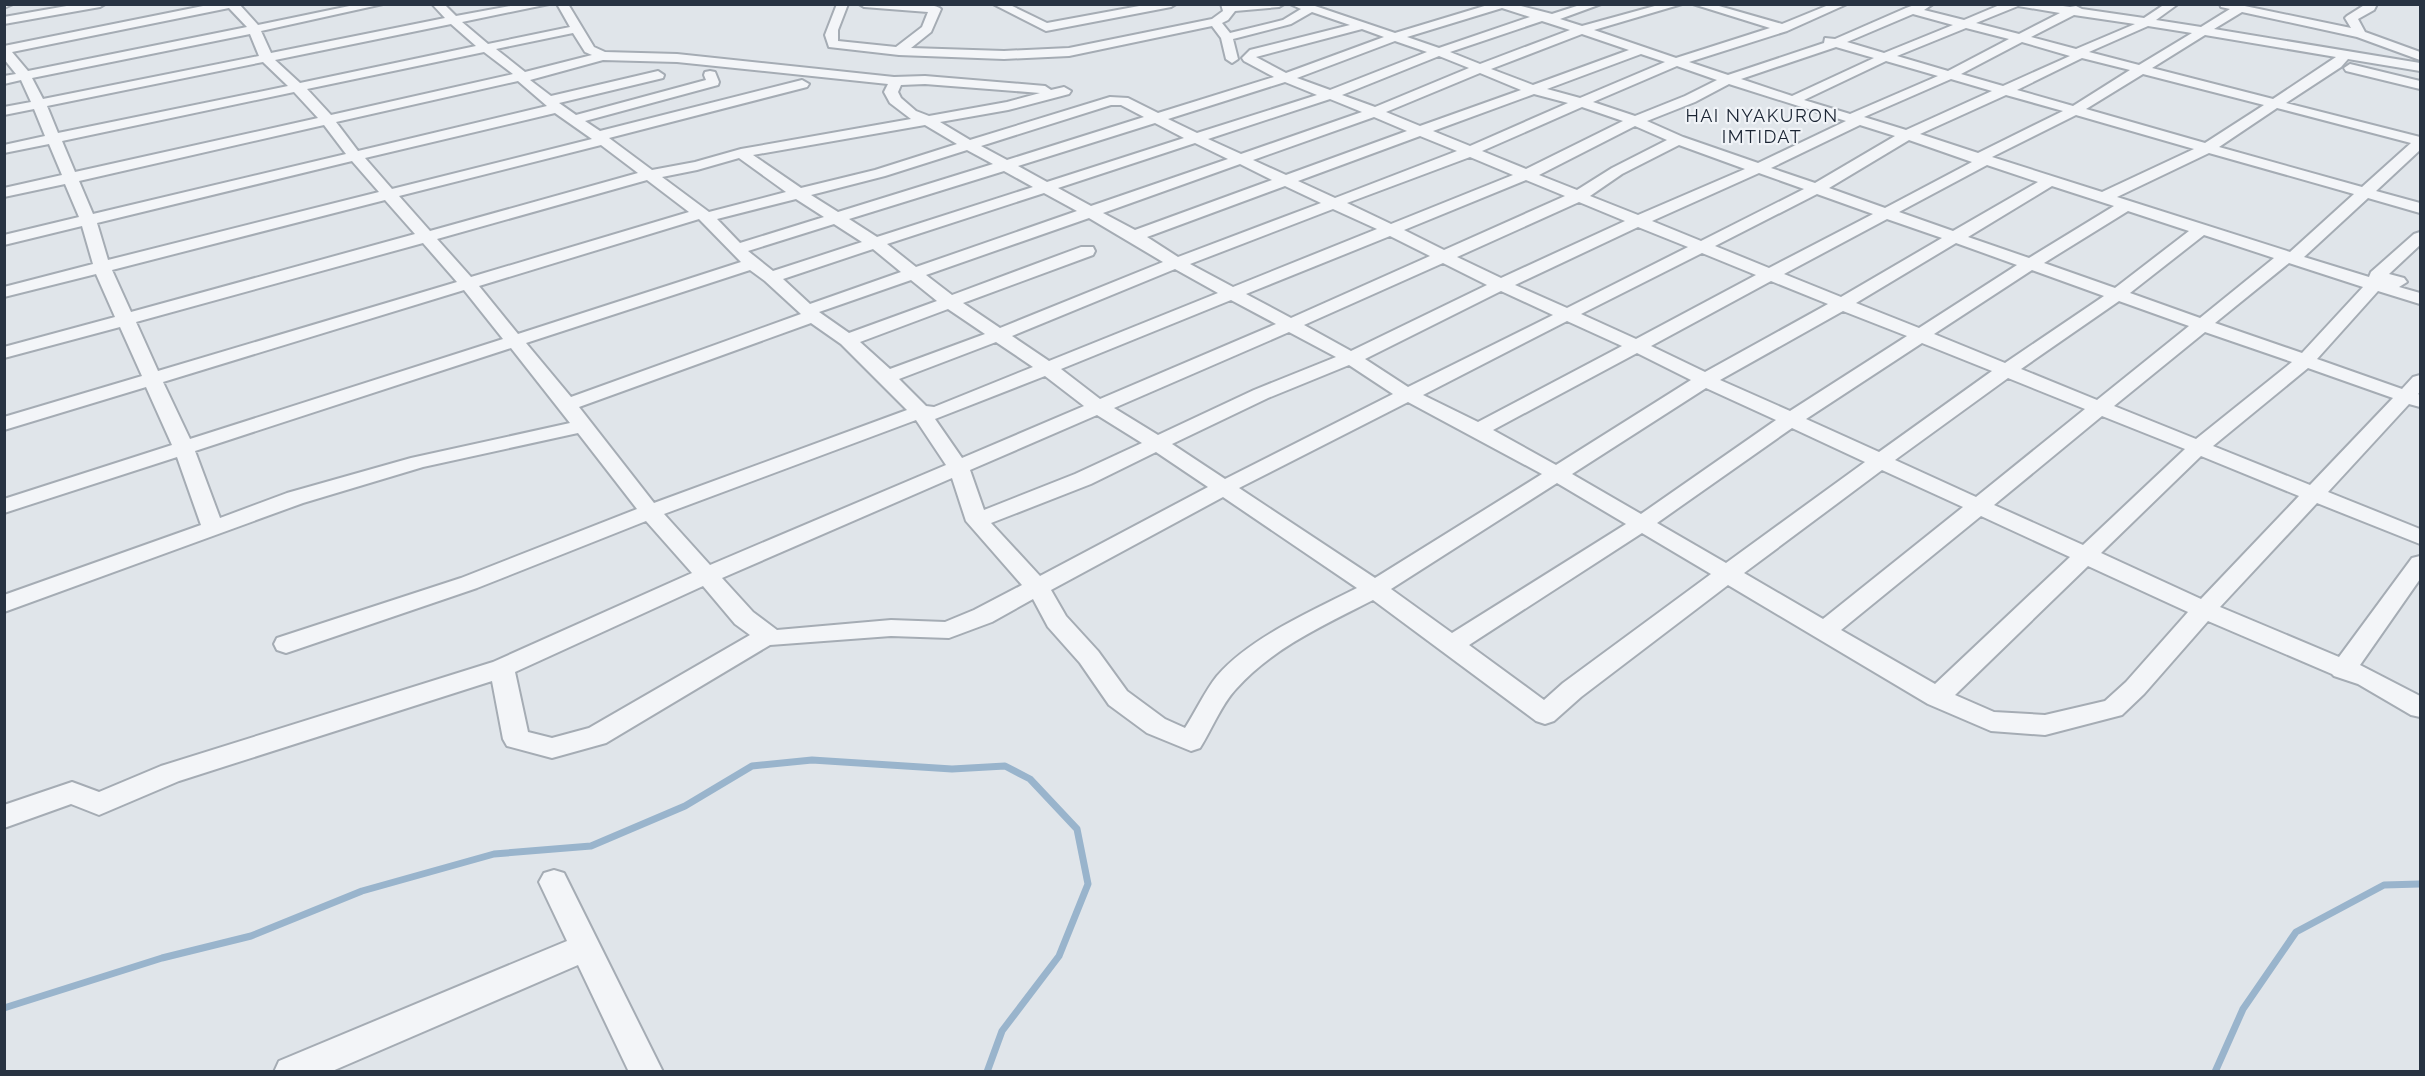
<svg xmlns="http://www.w3.org/2000/svg" width="2425" height="1076" font-family="Raleway,sans-serif">
	<rect width="100%" height="100%" fill="#e0e5ea"/>
	<g fill="none" stroke-linecap="round" stroke-linejoin="round">
		<!-- stream -->
		<g stroke="#99b4cc" stroke-width="7">
			<polyline points="4,1008 162,958 251,936 362,891 494,854 591,846 685,806 752,766 812,760 952,769 1005,766 1030,779 1077,829 1088,884 1059,956 1002,1031 987,1072"/>
			<polyline points="2215,1072 2243,1009 2296,932 2384,885 2420,884"/>
		</g>
		<defs>
			<g id="minor">
				<polygon points="4,4 13,4 4,8"/>
				<polygon points="78,4 105,4 100,7 4,24 4,17"/>
				<path d="M 213,4 L 239,4 L 258,25 L 359,4 L 383,4 L 261,31 L 271,53 L 445,18 L 432,4 L 444,4 L 456,16 L 521,4 L 549,4 L 462,22 L 488,44 L 570,27 L 557,4 L 568,4 L 594,47 L 605,52 L 677,54 L 894,77 L 925,76 L 1045,86 L 1051,90 L 1064,87 L 1071,91 L 1069,94 L 1008,110 L 940,122 L 970,140 L 1110,97 L 1128,98 L 1158,113 L 1274,77 L 1244,61 L 1242,58 L 1250,50 L 1350,25 L 1312,12 L 1291,24 L 1233,39 L 1238,59 L 1232,63 L 1226,59 L 1221,38 L 1212,26 L 1069,56 L 1004,59 L 899,55 L 829,47 L 825,35 L 837,4 L 848,4 L 838,30 L 838,41 L 896,47 L 922,27 L 928,12 L 864,7 L 859,4 C 876,4 929,0 941,9 L 931,32 L 911,48 L 1004,51 L 1069,48 L 1212,19 L 1223,11 L 1221,4 L 1284,4 L 1279,7 L 1235,11 L 1228,20 L 1222,23 L 1230,33 L 1283,20 L 1301,9 L 1290,4 L 1315,6 L 1395,33 L 1491,4 L 1513,4 L 1552,14 L 1583,4 L 1601,4 L 1560,19 L 1582,26 L 1662,4 L 1682,4 L 1594,30 L 1676,58 L 1770,28 L 1693,4 L 1712,4 L 1782,24 L 1831,4 L 1847,4 L 1787,31 L 1689,62 L 1728,75 L 1824,43 L 1825,38 L 1835,39 L 1906,8 L 1917,4 L 1933,4 L 1924,10 L 1964,20 L 2002,4 L 2049,4 L 2070,7 L 2076,6 L 2082,9 L 2144,18 L 2165,4 L 2178,4 L 2156,20 L 2201,27 L 2230,9 L 2221,7 L 2220,4 L 2240,5 L 2351,28 L 2345,18 L 2347,16 L 2366,4 L 2377,4 L 2374,10 L 2358,19 L 2365,32 L 2420,52 L 2420,60 L 2357,37 L 2242,12 L 2214,29 L 2420,63 L 2420,71 L 2348,59 L 2341,67 L 2286,103 L 2420,137 L 2420,150 L 2376,191 L 2420,203 L 2420,213 L 2368,198 L 2304,257 L 2369,277 L 2371,272 L 2414,234 L 2420,232 L 2420,245 L 2389,274 L 2404,278 L 2407,282 L 2399,287 L 2420,293 L 2420,304 L 2378,291 L 2317,359 L 2402,389 L 2413,377 L 2420,375 L 2420,392 L 2418,394 L 2420,395 L 2420,407 L 2409,404 L 2328,492 L 2420,529 L 2420,544 L 2317,503 L 2220,607 L 2339,657 L 2412,558 L 2420,556 L 2420,579 L 2360,665 L 2420,696 L 2420,717 L 2411,715 L 2358,684 L 2334,676 L 2332,674 L 2208,621 L 2144,694 L 2122,715 L 2045,735 L 1991,731 L 1928,704 L 1728,585 L 1581,697 L 1554,721 L 1545,724 L 1536,721 L 1373,600 C 1326,624 1272,648 1236,689 C 1221,705 1212,729 1200,748 L 1191,751 L 1147,733 L 1109,705 L 1080,663 L 1048,627 L 1033,599 L 992,622 L 949,638 L 891,636 L 770,645 L 606,743 L 552,758 L 507,746 L 503,739 L 492,681 L 179,781 L 99,815 L 71,804 L 4,828 L 4,805 L 72,782 L 99,792 L 161,766 L 493,662 L 692,573 L 646,521 L 477,588 L 295,650 L 286,653 L 277,650 L 274,644 L 277,638 L 461,578 L 637,509 L 578,433 L 423,467 L 303,503 L 4,612 L 4,595 L 201,525 L 177,457 L 4,513 L 4,499 L 172,445 L 146,387 L 4,430 L 4,417 L 142,376 L 120,327 L 4,358 L 4,347 L 115,317 L 96,274 L 4,297 L 4,287 L 93,264 L 82,226 L 4,245 L 4,235 L 79,217 L 65,184 L 4,197 L 4,188 L 62,175 L 49,144 L 4,153 L 4,145 L 45,136 L 34,109 L 4,115 L 4,107 L 31,102 L 21,80 L 4,84 L 4,76 L 16,74 L 4,59 L 4,46 ZM 2018,6 L 2060,13 L 2019,34 L 1976,23 ZM 229,8 L 247,27 L 28,71 L 12,52 ZM 1502,8 L 1530,17 L 1439,48 L 1407,37 ZM 1913,14 L 1953,25 L 1884,53 L 1847,42 ZM 2074,15 L 2135,24 L 2076,49 L 2031,37 ZM 1542,21 L 1570,30 L 1480,64 L 1450,52 ZM 451,24 L 476,46 L 300,83 L 275,60 ZM 2148,26 L 2192,33 L 2139,65 L 2089,52 ZM 1966,28 L 2009,39 L 1948,71 L 1897,56 ZM 1362,29 L 1384,37 L 1286,73 L 1256,57 ZM 573,33 L 585,52 L 592,55 L 525,72 L 496,49 ZM 250,34 L 259,56 L 43,99 L 32,78 ZM 1582,34 L 1629,50 L 1533,85 L 1491,69 ZM 2205,35 L 2336,57 L 2273,99 L 2152,68 ZM 1395,41 L 1427,52 L 1330,90 L 1297,78 ZM 2022,42 L 2070,56 L 2003,86 L 1961,74 ZM 1836,47 L 1874,58 L 1792,96 L 1741,79 ZM 484,52 L 513,74 L 331,115 L 307,89 ZM 1641,54 L 1665,62 L 1580,98 L 1547,89 ZM 1439,56 L 1469,68 L 1375,107 L 1342,95 ZM 2082,58 L 2130,70 L 2073,106 L 2017,90 ZM 603,60 L 677,62 L 888,84 L 884,92 L 890,103 L 911,119 L 741,149 L 695,162 L 652,170 L 609,138 L 807,87 L 809,84 L 802,80 L 600,131 L 585,121 L 718,85 L 719,82 L 715,72 L 710,71 L 705,72 L 704,75 L 706,80 L 576,115 L 559,103 L 663,78 L 664,75 L 658,71 L 551,96 L 530,80 ZM 1886,61 L 1938,76 L 1850,114 L 1804,100 ZM 263,62 L 288,86 L 58,133 L 47,106 ZM 1677,66 L 1717,80 L 1685,96 L 1635,116 L 1593,102 ZM 1480,73 L 1521,90 L 1420,126 L 1386,112 ZM 2143,74 L 2264,105 L 2205,143 L 2086,109 ZM 1951,79 L 1992,91 L 1906,130 L 1864,117 ZM 518,81 L 547,106 L 358,151 L 336,122 ZM 1285,82 L 1317,95 L 1197,133 L 1168,119 ZM 925,84 L 1040,93 L 1007,102 L 929,116 L 916,111 L 901,98 L 898,92 L 901,85 ZM 1729,84 L 1846,121 L 1758,163 L 1683,137 L 1647,121 L 1695,102 ZM 294,92 L 318,118 L 75,172 L 62,141 ZM 1534,94 L 1568,103 L 1470,146 L 1433,131 ZM 2006,95 L 2063,111 L 1978,153 L 1920,134 ZM 1330,99 L 1362,112 L 1241,154 L 1208,139 ZM 1111,105 L 1121,105 L 1144,117 L 1007,160 L 981,146 ZM 1582,107 L 1623,121 L 1526,169 L 1482,151 ZM 2277,108 L 2411,143 L 2362,187 L 2219,147 ZM 555,113 L 592,139 L 392,189 L 365,158 ZM 2076,115 L 2194,149 L 2102,192 L 1992,157 ZM 1374,117 L 1407,131 L 1286,175 L 1253,160 ZM 1155,123 L 1184,138 L 1047,182 L 1018,166 ZM 324,125 L 346,154 L 93,214 L 79,181 ZM 925,125 L 957,144 L 875,170 L 801,188 L 753,155 ZM 1860,125 L 1895,136 L 1815,183 L 1771,168 ZM 1635,126 L 1667,140 L 1612,168 L 1577,190 L 1539,175 ZM 1420,136 L 1457,151 L 1335,198 L 1298,181 ZM 1909,140 L 1972,162 L 1885,208 L 1829,188 ZM 1195,143 L 1228,159 L 1091,206 L 1058,188 ZM 601,145 L 638,173 L 430,231 L 399,196 ZM 1679,145 L 1745,169 L 1638,215 L 1590,196 L 1622,174 ZM 967,150 L 993,164 L 838,212 L 811,195 L 885,176 ZM 2209,153 L 2354,194 L 2290,252 L 2117,197 ZM 1470,157 L 1513,175 L 1391,224 L 1347,203 ZM 739,158 L 786,192 L 709,212 L 662,177 L 697,170 ZM 352,161 L 379,192 L 108,260 L 97,223 ZM 1240,164 L 1272,180 L 1135,230 L 1103,213 ZM 1987,165 L 2038,182 L 1953,231 L 1899,212 ZM 1004,171 L 1033,187 L 877,237 L 849,219 ZM 1759,173 L 1804,189 L 1701,241 L 1652,221 ZM 647,180 L 689,212 L 471,277 L 437,239 ZM 1526,180 L 1565,196 L 1444,250 L 1404,230 ZM 1285,186 L 1321,203 L 1178,257 L 1147,237 ZM 2052,186 L 2114,206 L 2029,258 L 1968,237 ZM 1044,193 L 1077,211 L 916,267 L 887,244 ZM 1817,194 L 1873,214 L 1769,268 L 1715,246 ZM 796,199 L 824,217 L 740,243 L 717,219 ZM 385,200 L 415,234 L 131,312 L 112,270 ZM 1579,202 L 1625,221 L 1501,278 L 1457,257 ZM 1333,209 L 1377,229 L 1233,287 L 1190,264 ZM 2128,211 L 2189,231 L 2115,288 L 2044,263 ZM 1089,218 L 1163,262 L 1000,328 L 963,303 L 1093,255 L 1095,251 L 1093,247 L 1081,247 L 952,295 L 926,275 ZM 699,219 L 741,262 L 518,334 L 479,286 ZM 1887,219 L 1942,238 L 1841,297 L 1784,274 ZM 834,224 L 862,242 L 773,271 L 748,251 ZM 1638,227 L 1688,247 L 1567,308 L 1515,285 ZM 2204,235 L 2274,258 L 2200,318 L 2130,293 ZM 1390,236 L 1430,256 L 1291,318 L 1246,294 ZM 423,243 L 457,282 L 158,371 L 136,322 ZM 1956,243 L 2017,265 L 1919,328 L 1856,303 ZM 873,249 L 901,272 L 810,304 L 783,279 ZM 1702,253 L 1756,275 L 1636,339 L 1581,314 ZM 1443,263 L 1487,285 L 1351,351 L 1304,325 ZM 2289,263 L 2363,287 L 2302,353 L 2215,323 ZM 1175,269 L 1218,293 L 1049,361 L 1012,336 ZM 750,270 L 765,281 L 801,314 L 571,397 L 526,343 ZM 2032,270 L 2104,296 L 2005,363 L 1934,334 ZM 911,280 L 937,301 L 849,333 L 819,312 ZM 1771,281 L 1828,304 L 1705,372 L 1651,346 ZM 464,290 L 503,339 L 190,439 L 163,382 ZM 1501,291 L 1553,315 L 1408,387 L 1365,359 ZM 1231,300 L 1276,324 L 1100,399 L 1061,369 ZM 2119,301 L 2189,326 L 2097,400 L 2021,369 ZM 948,309 L 985,334 L 890,369 L 860,342 ZM 1843,311 L 1907,336 L 1790,411 L 1720,380 ZM 1567,321 L 1622,346 L 1478,422 L 1423,395 ZM 811,323 L 841,344 L 907,410 L 654,503 L 579,407 ZM 1289,332 L 1336,357 L 1254,390 L 1158,435 L 1114,408 ZM 2205,332 L 2292,362 L 2196,439 L 2114,406 ZM 996,342 L 1033,367 L 934,407 L 926,406 L 899,379 ZM 1922,343 L 1992,371 L 1879,452 L 1806,419 ZM 511,348 L 570,423 L 411,458 L 287,493 L 220,518 L 195,451 ZM 1637,353 L 1691,380 L 1556,465 L 1493,430 ZM 1349,365 L 1393,394 L 1225,479 L 1172,444 L 1268,398 ZM 2308,368 L 2393,398 L 2310,485 L 2213,446 ZM 1045,376 L 1084,406 L 962,458 L 935,419 ZM 2008,378 L 2085,409 L 1976,497 L 1895,460 ZM 1706,388 L 1776,420 L 1641,514 L 1572,474 ZM 1408,402 L 1542,474 L 1375,578 L 1239,488 ZM 1097,415 L 1142,443 L 1075,474 L 984,510 L 970,470 ZM 2102,416 L 2185,449 L 2083,545 L 1994,505 ZM 916,420 L 946,465 L 710,565 L 664,514 ZM 1792,428 L 1865,462 L 1726,563 L 1657,523 ZM 1156,452 L 1208,487 L 1040,576 L 991,523 L 1091,484 ZM 2201,456 L 2299,496 L 2201,599 L 2101,553 ZM 1882,470 L 1963,507 L 1823,619 L 1744,573 ZM 952,478 L 966,521 L 1022,585 L 974,610 L 945,622 L 891,620 L 777,630 L 753,612 L 722,578 ZM 1557,483 L 1626,524 L 1452,633 L 1391,589 ZM 1223,497 L 1357,588 C 1312,611 1251,637 1217,676 C 1205,691 1196,711 1185,728 L 1165,719 L 1127,691 L 1098,651 L 1066,616 L 1051,590 ZM 1981,516 L 2070,557 L 1935,684 L 1841,630 ZM 1642,533 L 1711,574 L 1563,683 L 1544,700 L 1469,645 ZM 2088,566 L 2188,612 L 2126,682 L 2105,701 L 2045,715 L 1994,712 L 1955,695 ZM 703,586 L 735,624 L 750,635 L 589,728 L 552,738 L 528,732 L 515,672 Z"/>
				<polygon points="993,4 1008,4 1047,23 1150,4 1176,4 1171,7 1046,31"/>
				<polygon points="2350,64 2420,81 2420,89 2346,71 2344,68"/>
				<polygon points="554,870 564,873 663,1072 629,1072 578,965 330,1072 274,1072 279,1061 567,941 539,882 544,873"/>
			</g>
		</defs>
		<!-- minor casing -->
		<use href="#minor" stroke="#a5acb4" stroke-width="4"/>
		<!-- minor -->
		<use href="#minor" fill="#f3f5f8" fill-rule="evenodd"/>
	</g>
	<g text-anchor="middle" stroke-width="4.5" stroke-linejoin="round" paint-order="stroke">
		<!-- far-neighbourhood labels -->
		<g font-size="18" letter-spacing="1.5" fill="#1a2433" stroke="#f0f3f7">
			<text x="1762" y="122">HAI NYAKURON<tspan x="1762" dy="21">IMTIDAT</tspan></text>
		</g>
	</g>
	<!-- border -->
	<rect width="2425" height="1076" fill="none" stroke="#283342" stroke-width="12"/>
</svg>
